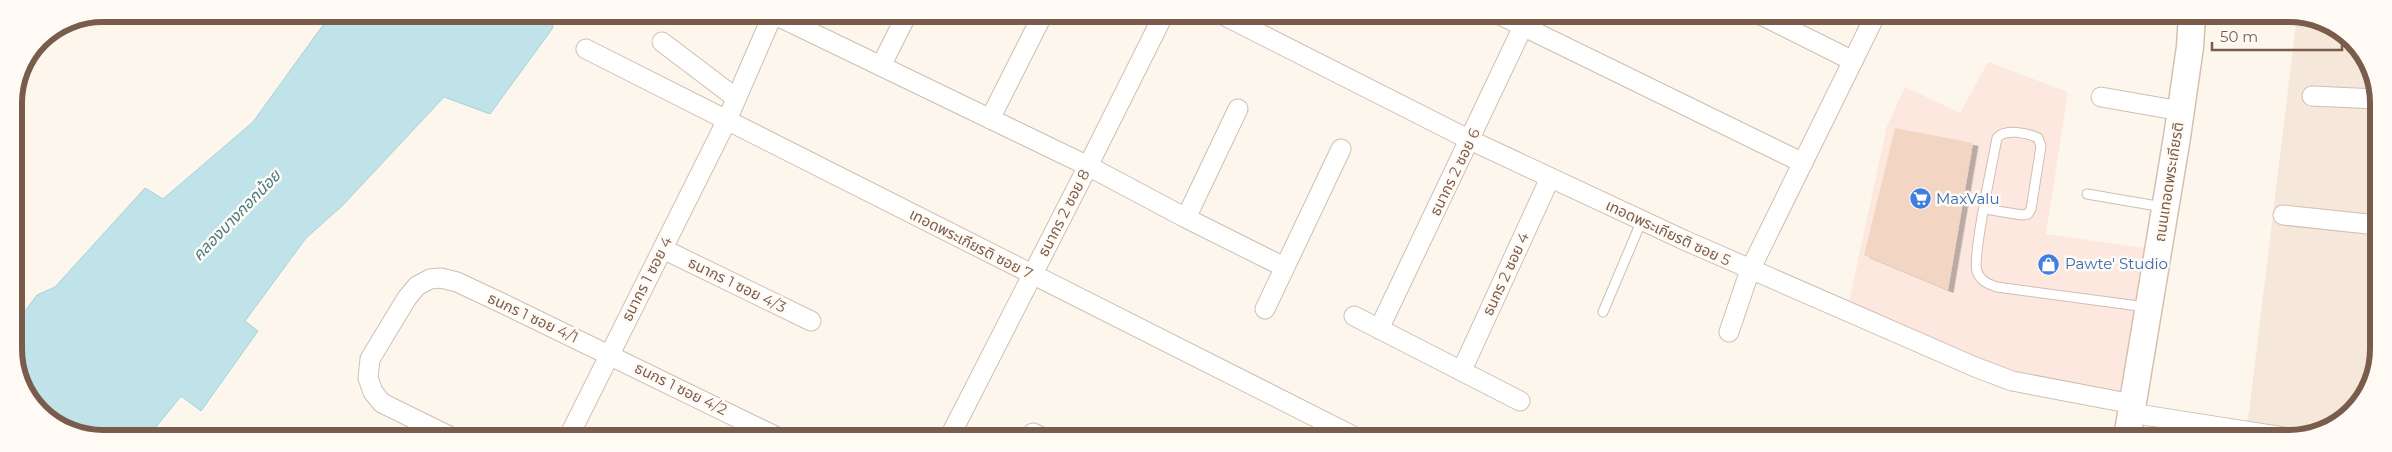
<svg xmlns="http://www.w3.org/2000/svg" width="2392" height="452" font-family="Montserrat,'Noto Sans Thai',sans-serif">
	<defs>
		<filter id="shadow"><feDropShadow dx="5.5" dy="3" stdDeviation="0" flood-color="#0004"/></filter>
	</defs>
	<rect width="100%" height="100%" fill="#fdf6ec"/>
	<!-- residential -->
	<polygon fill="#f5e8da" points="2297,15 2348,36 2376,86 2377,360 2348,416 2294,438 2242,438 2249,412"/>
	<!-- commercial -->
	<polygon fill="#fde8e0" points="1988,62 2068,92 2046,234 2151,249 2126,397 2012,377 1848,306 1887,126 1905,87 1960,113"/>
	<!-- water -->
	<polygon fill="#bfe3e8" stroke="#a5d3da" points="331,14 557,14 552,29 490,114 444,97 342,206 306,238 245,321 258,331 201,411 181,396 148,437 92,437 44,416 17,371 16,323 37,295 55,287 145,188 163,199 253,122"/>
	<!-- building -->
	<polygon fill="#f3d5c3" filter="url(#shadow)" points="1895,128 1973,143 1948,290 1864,255"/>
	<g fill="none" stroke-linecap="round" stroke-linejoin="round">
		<defs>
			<g id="lane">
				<polyline points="2087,194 2163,207"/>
				<path d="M 1985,209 L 2022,215 L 2028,214 L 2031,209 L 2041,146 L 2038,138 C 2028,133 2005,128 1997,138 C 1993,160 1972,257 1977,271 C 1980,281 1988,284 1997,287 L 2146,307"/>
				<polyline points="1603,312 1642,220"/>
			</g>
			<g id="street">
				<polyline points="773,14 1088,166 1186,218 1284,267"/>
				<polyline points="1221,14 1470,140 1684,240 1975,367 2012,381 2133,404"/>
				<polyline points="1498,14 1803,163"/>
				<polyline points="1759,14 1853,61"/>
				<polyline points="662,42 736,98"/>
				<polyline points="586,49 1357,438"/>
				<polyline points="881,66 907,14"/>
				<polyline points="2312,96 2377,99"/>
				<polyline points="2101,97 2181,111"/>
				<polyline points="990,119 1043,14"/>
				<polyline points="2283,215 2377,225"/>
				<polyline points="1186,218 1238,109"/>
				<polyline points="663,249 811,321"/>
				<polyline points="1265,309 1341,149"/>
				<polyline points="1354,316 1520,401"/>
				<polyline points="1379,329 1529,14"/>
				<polyline points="1729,332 1750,270 1876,14"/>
				<polyline points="1462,370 1550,178"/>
				<polyline points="2131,413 2290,438"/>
				<polyline points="1033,433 1043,438"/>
				<polyline points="453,438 382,403 373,392 368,378 370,359 407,298 417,286 430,279 441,278 457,282 508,306 779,438"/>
				<polyline points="568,438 727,120 773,14"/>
				<polyline points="949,438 1088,166 1164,14"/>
			</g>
			<polyline id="secondary" points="2127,438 2177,137 2190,47 2192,15"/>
		</defs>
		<!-- lane casing -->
		<use href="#lane" stroke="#d1beb0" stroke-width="11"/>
		<!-- street casing -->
		<use href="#street" stroke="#d1beb0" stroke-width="21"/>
		<!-- secondary casing -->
		<use href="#secondary" stroke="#d6c0b0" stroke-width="29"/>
		<!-- lane -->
		<use href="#lane" stroke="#fff" stroke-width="9"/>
		<!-- street -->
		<use href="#street" stroke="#fff" stroke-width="19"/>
		<!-- secondary -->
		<use href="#secondary" stroke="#fff" stroke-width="26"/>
	</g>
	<!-- icons -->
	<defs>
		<symbol id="supermarket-disc" viewBox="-11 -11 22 22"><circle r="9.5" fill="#3f7fe0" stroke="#fffaf3"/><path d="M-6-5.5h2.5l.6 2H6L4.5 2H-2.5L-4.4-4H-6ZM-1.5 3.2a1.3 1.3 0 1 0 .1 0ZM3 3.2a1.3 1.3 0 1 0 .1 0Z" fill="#fff"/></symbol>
		<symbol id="shop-disc" viewBox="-11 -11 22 22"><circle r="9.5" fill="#3f7fe0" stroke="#fffaf3"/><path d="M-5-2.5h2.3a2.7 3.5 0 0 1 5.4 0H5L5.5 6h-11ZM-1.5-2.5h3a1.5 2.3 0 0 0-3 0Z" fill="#fff"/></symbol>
	</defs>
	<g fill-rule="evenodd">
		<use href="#supermarket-disc" x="1908" y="186" width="25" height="25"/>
		<use href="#shop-disc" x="2036" y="252" width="25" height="25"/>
	</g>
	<g text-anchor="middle" stroke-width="5" stroke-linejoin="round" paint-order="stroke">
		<!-- street labels -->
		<g font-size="15" fill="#7a5c4d" stroke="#fffaf3">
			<text transform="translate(1455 172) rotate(-64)" y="5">ธนากร 2 ซอย 6</text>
			<text transform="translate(2169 182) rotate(-81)" y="5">ถนนเทอดพระเกียรติ</text>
			<text transform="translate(1064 213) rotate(-63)" y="5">ธนากร 2 ซอย 8</text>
			<text transform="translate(1668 233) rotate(25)" y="5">เทอดพระเกียรติ ซอย 5</text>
			<text transform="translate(971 244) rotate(27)" y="5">เทอดพระเกียรติ ซอย 7</text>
			<text transform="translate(1506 274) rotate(-65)" y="5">ธนกร 2 ซอย 4</text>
			<text transform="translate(647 279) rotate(-63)" y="5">ธนากร 1 ซอย 4</text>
			<text transform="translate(737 285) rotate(26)" y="5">ธนากร 1 ซอย 4/3</text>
			<text transform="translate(533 318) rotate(25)" y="5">ธนกร 1 ซอย 4/1</text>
			<text transform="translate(681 389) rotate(26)" y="5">ธนกร 1 ซอย 4/2</text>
		</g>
		<!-- shop labels -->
		<g font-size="15" fill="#366cbe" stroke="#fffaf3" text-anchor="start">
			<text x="1936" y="204">MaxValu</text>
			<text x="2065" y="269">Pawte' Studio</text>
		</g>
		<!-- water labels -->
		<g font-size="16" font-style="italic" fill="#437c86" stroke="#fffaf3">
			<text transform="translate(236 215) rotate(-46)" y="6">คลองบางกอกน้อย</text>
		</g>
	</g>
	<!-- crop -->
	<path d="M0 0H2392V452H0ZM103 22H2289A81 81 0 0 1 2370 103V349A81 81 0 0 1 2289 430H103A81 81 0 0 1 22 349V103A81 81 0 0 1 103 22Z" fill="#fffaf3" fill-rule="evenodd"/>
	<path fill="none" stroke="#7a5c4d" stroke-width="6" d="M103 22H2289A81 81 0 0 1 2370 103V349A81 81 0 0 1 2289 430H103A81 81 0 0 1 22 349V103A81 81 0 0 1 103 22Z"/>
	<!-- scale -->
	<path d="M2212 42v8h130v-8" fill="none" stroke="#7a5c4d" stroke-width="2.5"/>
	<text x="2220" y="42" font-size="15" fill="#7a5c4d" stroke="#fffaf3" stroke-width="4" paint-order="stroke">50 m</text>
</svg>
